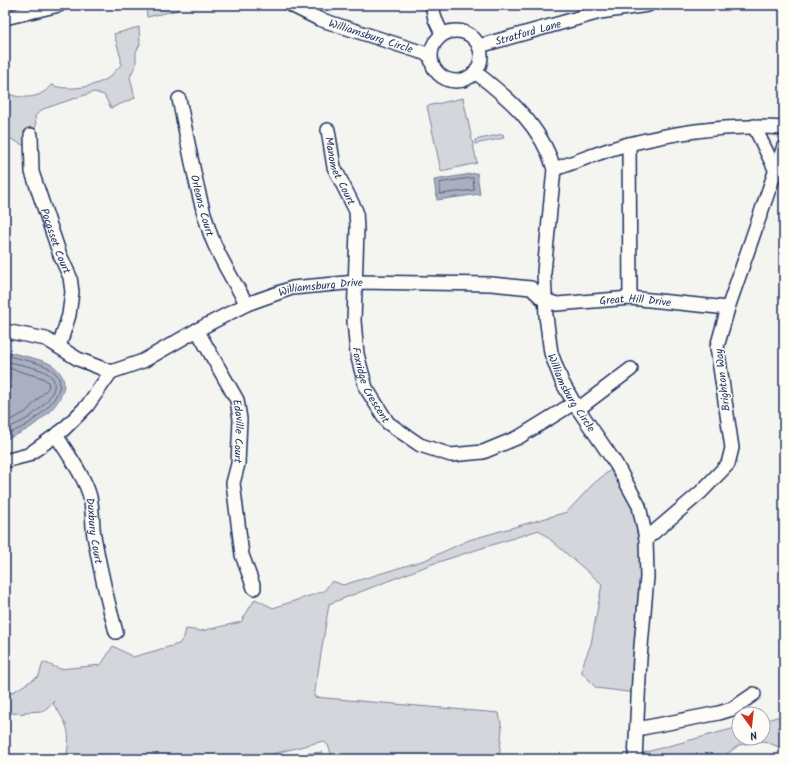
<svg xmlns="http://www.w3.org/2000/svg" width="789" height="764" font-family="Kalam,sans-serif">
	<rect width="100%" height="100%" fill="#f4f4f1"/>
	<filter id="ink" filterUnits="userSpaceOnUse"><feTurbulence type="fractalNoise" baseFrequency=".025" numOctaves="2"/><feDisplacementMap in="SourceGraphic" scale="8" xChannelSelector="R" yChannelSelector="G"/><feConvolveMatrix kernelMatrix="1 2 1 2 8 2 1 2 1" color-interpolation-filters="sRGB"/></filter>
	<g filter="url(#ink)">
		<!-- green -->
		<g fill="#d4d6db" stroke="#78829c">
			<polygon points="146,5 177,5 178,10 147,17"/>
			<path d="M 139,27 L 140,44 L 136,52 L 136,64 L 130,77 L 135,98 L 111,108 L 104,95 L 94,92 L 43,109 L 35,116 L 36,126 L 25,146 L 5,136 L 5,93 C 21,99 40,100 51,85 C 67,91 89,88 105,80 C 111,77 116,69 121,65 L 121,58 L 114,34 Z"/>
			<polygon points="463,98 477,163 441,171 427,106"/>
			<polygon points="503,134 504,138 475,144 475,140"/>
			<path d="M 614,467 L 644,530 L 636,693 L 596,688 L 584,674 L 582,674 L 582,667 L 591,644 L 602,584 L 539,530 L 432,564 L 329,604 L 314,697 L 499,713 L 502,729 L 499,759 L 333,759 L 328,745 L 323,741 L 253,759 L 66,759 C 71,732 69,726 53,704 L 55,701 L 43,711 L 24,712 L 24,714 L 17,713 L 5,714 L 5,694 L 13,692 L 39,676 L 43,662 L 60,669 L 101,665 L 113,646 L 133,657 L 179,644 L 184,637 L 186,629 L 201,631 L 241,622 L 255,599 L 273,608 L 324,591 L 332,581 L 343,585 L 425,560 L 469,540 L 567,512 L 592,485 Z"/>
			<polygon points="784,715 784,749 764,741 739,745 720,759 635,759 635,755 739,727 739,738 763,738 763,721"/>
			<polygon points="322,752 326,759 287,759 295,755"/>
		</g>
		<!-- water -->
		<g fill="#aab0bf" stroke="#717c98">
			<polygon points="477,173 480,194 437,200 434,180"/>
			<path d="M 5,351 C 17,355 43,359 52,365 C 79,384 54,410 35,424 C 27,431 15,435 5,440 Z"/>
		</g>
		<g fill="none" stroke-linecap="round" stroke-linejoin="round">
			<!-- shore -->
			<g stroke="#546385" stroke-width="1">
				<polygon points="473,178 474,190 440,194 440,183"/>
				<path d="M 5,355 C 18,359 39,362 49,368 C 75,383 47,410 32,421 C 25,427 14,431 5,435"/>
				<path d="M 5,361 C 17,364 37,367 47,373 C 67,385 41,408 30,417 C 23,422 13,425 5,430"/>
				<polyline points="5,367 43,378 48,382 49,387 26,412 5,423"/>
			</g>
			<defs>
				<g id="minor">
					<path id="s1" d="M 291,5 L 319,19 L 430,55"/>
					<polyline points="432,5 435,19 442,34"/>
					<polyline points="5,18 59,5"/>
					<circle cx="456" cy="56" r="25"/>
					<path id="s2" d="M 479,46 L 600,12 L 648,5"/>
					<path id="s3" d="M 475,72 C 509,98 542,127 554,169 L 544,272 L 546,316 L 551,353 L 562,382 L 574,403 L 616,464 L 639,506 L 646,539 L 647,577 L 640,658 L 635,759"/>
					<path id="s4" d="M 179,99 C 189,145 196,192 211,236 C 220,260 234,282 247,304"/>
					<polyline points="754,126 775,169"/>
					<path id="s5" d="M 328,130 L 334,167 L 356,211 L 357,229 L 354,321 L 357,354 L 366,388 L 388,423 L 420,445 L 451,455 L 483,452 L 519,437 L 574,403"/>
					<path id="s6" d="M 31,135 L 32,172 L 60,255 L 70,277 L 72,292 L 69,315 L 59,347"/>
					<polyline points="629,144 630,298"/>
					<path d="M 554,169 C 579,161 604,150 629,144 C 680,131 732,124 784,128"/>
					<path id="s7" d="M 197,330 L 237,400 L 240,419 L 238,464 L 233,483 L 242,555 L 254,588"/>
					<polyline points="5,331 46,339 78,359 111,372"/>
					<polyline points="578,409 631,369"/>
					<path id="s8" d="M 56,435 C 67,453 85,477 90,497 C 93,510 92,524 94,536 C 100,569 107,600 116,632"/>
					<path id="s9" d="M 5,461 L 28,455 L 63,430 L 87,406 L 111,372 L 143,361 L 197,330 L 247,304 L 292,288 L 356,282 L 491,284 L 531,288 L 544,300 L 557,304 L 630,298 L 728,308"/>
					<polyline points="646,539 701,492 728,464 732,448 717,347 728,308 784,146"/>
					<polyline points="637,729 719,713 732,709 754,694"/>
				</g>
			</defs>
			<!-- minor casing -->
			<use href="#minor" stroke="#1b2f5e" stroke-width="16"/>
			<!-- minor -->
			<use href="#minor" stroke="#fdfcf7" stroke-width="13"/>
		</g>
	</g>
	<g text-anchor="middle" stroke-width="3.5" stroke-linejoin="round" paint-order="stroke">
		<!-- street labels -->
		<g font-size="11" fill="#1b2f5e" stroke="#fdfcf7">
			<text dy="4" stroke="none"><textPath href="#s2" startOffset="51">Stratford Lane</textPath></text>
			<text dy="4" stroke="none"><textPath href="#s1" startOffset="86">Williamsburg Circle</textPath></text>
			<text dy="4" stroke="none"><textPath href="#s5" startOffset="43">Manomet Court</textPath></text>
			<text dy="4" stroke="none"><textPath href="#s4" startOffset="109">Orleans Court</textPath></text>
			<text dy="4" stroke="none"><textPath href="#s6" startOffset="110">Pocasset Court</textPath></text>
			<text dy="4" stroke="none"><textPath href="#s9" startOffset="371">Williamsburg Drive</textPath></text>
			<text dy="4" stroke="none"><textPath href="#s9" startOffset="692">Great Hill Drive</textPath></text>
			<text transform="translate(722 380) rotate(-97)" y="4">Brighton Way</text>
			<text dy="4" stroke="none"><textPath href="#s5" startOffset="264">Foxridge Crescent</textPath></text>
			<text dy="4" stroke="none"><textPath href="#s3" startOffset="357">Williamsburg Circle</textPath></text>
			<text dy="4" stroke="none"><textPath href="#s7" startOffset="112">Edaville Court</textPath></text>
			<text dy="4" stroke="none"><textPath href="#s8" startOffset="105">Duxbury Court</textPath></text>
		</g>
	</g>
	<!-- margin -->
	<rect width="789" height="764" fill="none" stroke="#fdfcf7" stroke-width="20"/>
	<rect x="10" y="10" width="769" height="744" fill="none" stroke="#1b2f5e" stroke-width="1.5" filter="url(#ink)"/>
	<!-- north arrow -->
	<g transform="translate(751 726) rotate(165)"><circle r="19" fill="#fdfcf7" stroke="#a3aaba"/>
	<path d="M0-3L7 15L0 10L-7 15Z" fill="#c8321e"/>
	<text y="-6" font-size="11" font-weight="bold" text-anchor="middle" fill="#1b2f5e">N</text>
	</g>
</svg>
